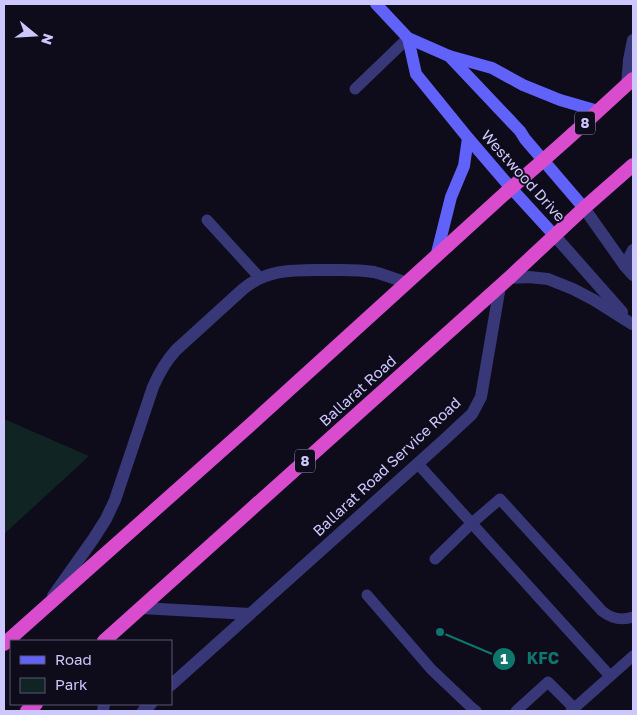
<svg xmlns="http://www.w3.org/2000/svg" width="637" height="715" font-family="'Golos Text',sans-serif">
	<rect width="100%" height="100%" fill="#0e0b1b"/>
	<!-- green -->
	<polygon fill="#0f2423" points="4,419 89,456 4,534"/>
	<g fill="none" stroke-linecap="round" stroke-linejoin="round">
		<!-- service -->
		<g stroke="#383878" stroke-width="11">
			<polyline points="355,89 408,38"/>
			<polyline points="207,220 260,278"/>
			<polyline points="418,464 610,676"/>
			<path d="M 435,559 L 472,523 L 500,499 L 602,611 C 612,619 621,621 633,617"/>
			<polyline points="367,595 431,669 472,708 476,711"/>
			<polyline points="516,711 548,682 574,708"/>
			<polyline points="571,711 633,656"/>
		</g>
		<!-- minor -->
		<g stroke="#383878" stroke-width="12">
			<polyline points="627,85 629,60 633,40"/>
			<path d="M 53,596 L 94,538 L 106,519 L 115,500 L 153,387 C 159,373 166,361 176,350 L 242,290 C 266,269 293,270 323,270 C 340,270 357,269 374,272 C 385,275 396,279 407,283"/>
			<polyline points="141,608 250,614"/>
			<polyline points="171,685 444,440 472,414 481,397 500,286"/>
			<polyline points="103,711 104,704"/>
			<polyline points="143,711 151,704"/>
		</g>
		<!-- tertiary -->
		<g stroke="#383878" stroke-width="12">
			<polyline points="584,208 625,266 633,275"/>
			<polyline points="554,235 622,312"/>
			<polyline points="625,266 633,250"/>
			<polyline points="509,278 529,277 548,279 573,289 594,300 632,324"/>
		</g>
		<!-- secondary -->
		<g stroke="#6162fa" stroke-width="12">
			<polyline points="376,4 408,38 449,56 520,131 525,139 584,208"/>
			<polyline points="408,38 416,74 468,138 511,188 554,235"/>
			<polyline points="449,56 492,68 523,85 560,100 598,111"/>
			<polyline points="436,257 451,197 464,166 468,138"/>
		</g>
		<!-- trunk -->
		<g stroke="#d84ccd" stroke-width="14">
			<polyline points="104,641 509,278 584,208 633,165"/>
			<path d="M 4,644 L 248,427 L 511,188 C 553,153 593,116 633,79"/>
			<polyline points="27,711 36,704"/>
		</g>
	</g>
	<g text-anchor="middle" stroke-width="4" stroke-linejoin="round" paint-order="stroke">
		<!-- shield labels -->
		<g fill="#0e0b1b" stroke="#938fb9" stroke-width="1">
			<rect x="575" y="111.5" width="20" height="23" rx="4"/>
			<rect x="295" y="449.5" width="20" height="23" rx="4"/>
		</g>
		<g font-size="14" font-weight="bold" fill="#ccc7fd">
			<text x="585" y="128">8</text>
			<text x="305" y="466">8</text>
		</g>
		<!-- street labels -->
		<g font-size="15" fill="#ccc7fd" stroke="#0e0b1b">
			<text transform="translate(523 176) rotate(48)" y="5">Westwood Drive</text>
			<text transform="translate(358 391) rotate(-42)" y="5">Ballarat Road</text>
			<text transform="translate(387 467) rotate(-43)" y="5">Ballarat Road Service Road</text>
		</g>
	</g>
	<!-- callouts -->
	<path fill="none" stroke="#0f766e" stroke-width="2" d="M440 632L504 659"/>
	<g fill="#0f766e" stroke="#0e0b1b" stroke-width="2">
		<circle cx="440" cy="632" r="5"/>
		<circle cx="504" cy="659" r="12"/>
	</g>
	<g font-size="15" text-anchor="middle" font-weight="bold" fill="#fff">
		<text x="504" y="664">1</text>
	</g>
	<g font-size="16" text-anchor="middle" font-weight="bold" fill="#0f766e" stroke="#0e0b1b" stroke-width="4" stroke-linejoin="round" paint-order="stroke">
		<text x="543" y="664">KFC</text>
	</g>
	<!-- border -->
	<rect width="637" height="715" fill="none" stroke="#ccc7fd" stroke-width="10"/>
	<!-- legend -->
	<rect x="10" y="640" width="162" height="65" fill="#0e0b1b" stroke="#5a5675"/>
	<rect x="20" y="656" width="25" height="8" fill="#6162fa" stroke="#5a5675"/>
	<text x="55" y="665" font-size="15" fill="#ccc7fd">Road</text>
	<rect x="20" y="678" width="25" height="15" fill="#0f2423" stroke="#5a5675"/>
	<text x="55" y="690" font-size="15" fill="#ccc7fd">Park</text>
	<!-- north arrow -->
	<g transform="translate(35 35) rotate(108)" stroke="#0e0b1b" stroke-width="4" paint-order="stroke">
	<path d="M0-4L9 19L0 12L-9 19Z" fill="#ccc7fd"/>
	<text y="-8" font-size="14" font-weight="bold" text-anchor="middle" fill="#ccc7fd">N</text>
	</g>
</svg>
